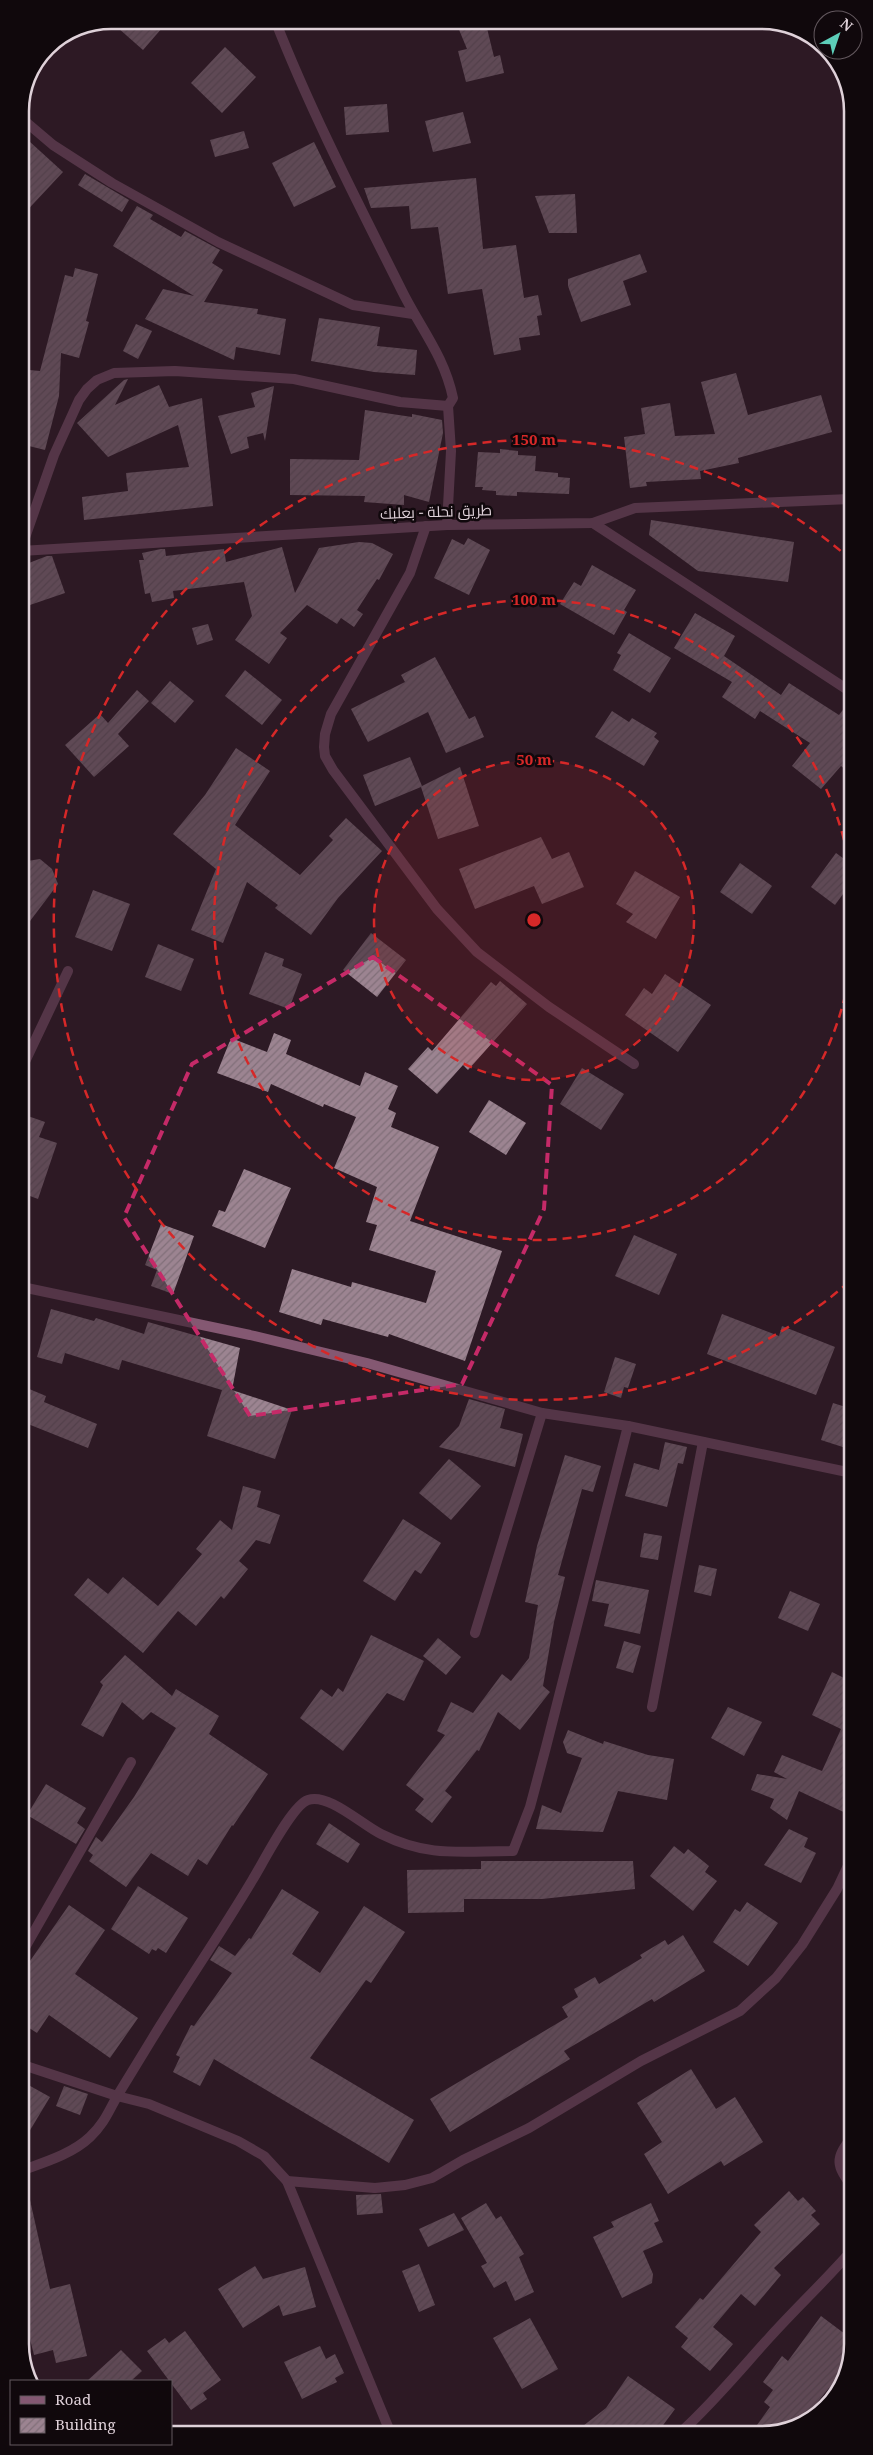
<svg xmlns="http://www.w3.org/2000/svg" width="873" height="2455" font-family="'Noto Serif',Cairo,serif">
	<defs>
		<pattern id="building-hatch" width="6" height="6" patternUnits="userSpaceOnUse" patternTransform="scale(1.25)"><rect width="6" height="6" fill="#9c8491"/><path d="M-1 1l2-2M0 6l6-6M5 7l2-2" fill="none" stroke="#816f79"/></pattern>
	</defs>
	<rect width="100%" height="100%" fill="#2d1a25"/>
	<!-- building -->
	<g fill="url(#building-hatch)">
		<polygon points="109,20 169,20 143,50"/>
		<polygon points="455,20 485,20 494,57 500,55 504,73 466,82 458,51 467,49"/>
		<polygon points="225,47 256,77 222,113 191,83"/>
		<polygon points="387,104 389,132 346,135 344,107"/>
		<polygon points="463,112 471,143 433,152 425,121"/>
		<polygon points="244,131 249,148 215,157 210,140"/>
		<polygon points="29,141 63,172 20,218 20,150"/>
		<polygon points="314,142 336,187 294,207 272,163"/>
		<polygon points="85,174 129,200 122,212 78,185"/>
		<polygon points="476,178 483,249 516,245 524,298 538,295 542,315 537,316 540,335 519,338 521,350 494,355 482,289 448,294 438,227 411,229 409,206 371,208 364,188"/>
		<polygon points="575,194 577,233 549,233 535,196"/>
		<polygon points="137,206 153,215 150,219 181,237 185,231 220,250 212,263 223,270 204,302 258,309 257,314 286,319 280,355 236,347 234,360 145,319 163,289 194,296 113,246"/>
		<polygon points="640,254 647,272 623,281 631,305 581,322 568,286 568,279"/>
		<polygon points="75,268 98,274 86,321 89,322 79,358 61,353 59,396 45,450 21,444 21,410 27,411 29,370 40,371 65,275 73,277"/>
		<polygon points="319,318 380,327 377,346 417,350 415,375 374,372 311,361"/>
		<polygon points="136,324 152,331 138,359 123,351"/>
		<polygon points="736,373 748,415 821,395 832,432 738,458 739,463 700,471 701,479 646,482 647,486 630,488 624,437 645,434 641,408 670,403 675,436 715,434 701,382"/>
		<polygon points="128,379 115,405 159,385 169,407 202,398 213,506 84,520 82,497 128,491 126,473 189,467 178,425 108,457 77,423 124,380"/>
		<polygon points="274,386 265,441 263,433 247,437 249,448 231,454 218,416 255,407 251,393"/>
		<polygon points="365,410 412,417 412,414 442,420 443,433 429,502 404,495 404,505 364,502 365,496 290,495 290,459 359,460"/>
		<polygon points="500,449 518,451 518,455 536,456 535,471 558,473 558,477 570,478 569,494 517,492 517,496 496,495 496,491 482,490 483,487 475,487 478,452 500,453"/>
		<polygon points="651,520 794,542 788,582 698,571 649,535"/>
		<polygon points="468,538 490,550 469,595 434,578 452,539 464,545"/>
		<polygon points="359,542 372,543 393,554 379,580 377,579 357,610 363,614 354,627 341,618 337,624 307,605 280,633 287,638 269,664 235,640 252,616 244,582 173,591 174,598 152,602 150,593 145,594 139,560 144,560 142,553 161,549 165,549 166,556 224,549 226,562 282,547 295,593 319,548"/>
		<polygon points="47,556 52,556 65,593 30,605 21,580 21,566"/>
		<polygon points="592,565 636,590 624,610 627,612 614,635 560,604 574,582 581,586"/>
		<polygon points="695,613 735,636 724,656 781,695 789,683 839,715 851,699 851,774 841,766 821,789 792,766 810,743 760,711 755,719 722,697 732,682 674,648"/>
		<polygon points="208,624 213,640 197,645 192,628"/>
		<polygon points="629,633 671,658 650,693 613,670 621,655 617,653"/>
		<polygon points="435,657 469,719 475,716 484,737 446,753 428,712 368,742 351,709 405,682 401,675"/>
		<polygon points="245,670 282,700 262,725 225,696"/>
		<polygon points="170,681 194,701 175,723 151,703"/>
		<polygon points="137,690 149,701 118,734 129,746 94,777 65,745 100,714 108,723"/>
		<polygon points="612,711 629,722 632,718 657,733 654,737 659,741 644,766 595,737"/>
		<polygon points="236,748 270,771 235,825 300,875 333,840 329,836 346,818 382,851 338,898 311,935 275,908 278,905 247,882 223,943 191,930 216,869 173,834 205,795"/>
		<polygon points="410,757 422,786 460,767 479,826 438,839 421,787 375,806 363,775"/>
		<polygon points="541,837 552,859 569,852 584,887 542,904 534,886 475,909 459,869"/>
		<polygon points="836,853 851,864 851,883 835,905 811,887"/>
		<polygon points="40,859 52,869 58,884 21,933 21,862"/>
		<polygon points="740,863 772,886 752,914 720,892"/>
		<polygon points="635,871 680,897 656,939 626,922 633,914 616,904"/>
		<polygon points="93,890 130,904 112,951 75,937"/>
		<polygon points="371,933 406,960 377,997 343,970"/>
		<polygon points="158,944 194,959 181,991 145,977"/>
		<polygon points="265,952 284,959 282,966 302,974 289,1009 249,994"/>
		<polygon points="665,974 711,1005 678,1052 625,1015 644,988 652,994"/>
		<polygon points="500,981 527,1004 468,1070 463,1065 437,1094 408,1069 428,1047 432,1051 491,982 496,986"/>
		<polygon points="274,1033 291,1040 286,1054 360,1086 365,1072 398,1086 388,1109 396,1113 391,1127 439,1147 410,1221 502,1251 465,1361 389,1334 388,1337 323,1319 321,1325 279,1312 292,1269 351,1287 352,1282 426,1303 436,1271 369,1250 377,1225 366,1222 377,1187 334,1168 356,1117 324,1104 323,1107 271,1084 268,1092 217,1073 231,1038 267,1052"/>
		<polygon points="582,1068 624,1094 601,1130 560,1104"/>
		<polygon points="489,1100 526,1123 506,1155 469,1132"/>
		<polygon points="25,1115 45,1122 39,1137 57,1143 38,1199 22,1193 22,1125"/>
		<polygon points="244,1169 291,1188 265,1248 212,1226 219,1210 225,1212"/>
		<polygon points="161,1224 194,1236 173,1294 151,1286 157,1270 145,1265"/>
		<polygon points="634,1235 677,1254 659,1295 615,1276"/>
		<polygon points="51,1309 94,1321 96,1318 144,1334 148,1322 240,1348 232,1390 292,1410 275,1459 207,1436 222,1390 122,1360 119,1370 65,1353 62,1364 37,1357"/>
		<polygon points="722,1314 779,1336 782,1326 835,1347 816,1395 707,1354"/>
		<polygon points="615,1357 636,1364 628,1388 624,1387 621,1398 604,1392"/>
		<polygon points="22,1386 46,1396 44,1402 97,1424 88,1448 28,1424 22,1424"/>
		<polygon points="469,1399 505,1409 500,1428 523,1434 515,1467 439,1447 459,1426"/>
		<polygon points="833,1403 852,1409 852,1450 821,1440"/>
		<polygon points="665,1442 687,1447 683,1464 678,1463 667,1507 625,1496 634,1463 659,1470"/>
		<polygon points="565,1455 601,1466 593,1492 582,1489 558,1575 565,1577 554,1622 543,1686 550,1692 520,1730 498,1712 479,1751 477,1750 445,1791 452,1797 432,1823 415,1810 424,1799 406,1785 445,1735 437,1731 451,1702 473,1713 502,1674 511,1681 529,1658 538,1605 525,1602 537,1546"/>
		<polygon points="449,1459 481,1486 451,1520 419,1493"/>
		<polygon points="243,1486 261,1491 257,1507 280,1515 270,1544 256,1540 239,1561 248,1569 224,1599 221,1596 196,1626 178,1611 143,1653 74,1595 88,1578 108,1594 123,1577 158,1606 202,1554 196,1549 220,1520 232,1530"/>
		<polygon points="403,1519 441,1543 421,1574 415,1570 395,1601 363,1581"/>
		<polygon points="644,1533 662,1536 658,1560 640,1557"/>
		<polygon points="699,1565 717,1569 711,1596 694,1592"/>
		<polygon points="596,1580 649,1590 640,1634 604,1626 609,1604 592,1601"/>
		<polygon points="790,1591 820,1604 808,1631 778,1618"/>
		<polygon points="371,1635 424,1661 404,1701 387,1693 343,1751 300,1718 321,1689 332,1697 338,1688 343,1692"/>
		<polygon points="438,1638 461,1657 446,1675 423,1656"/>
		<polygon points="624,1641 641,1646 633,1673 616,1668"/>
		<polygon points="125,1655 172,1696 176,1689 219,1716 209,1734 268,1774 233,1826 232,1825 207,1865 198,1859 188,1876 151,1853 126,1887 89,1861 93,1855 88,1851 96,1837 102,1842 134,1797 176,1728 151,1712 143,1720 122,1702 103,1737 81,1725 103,1685 100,1682"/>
		<polygon points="832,1672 852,1682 852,1816 799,1791 787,1820 770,1808 774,1799 751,1790 757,1774 787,1779 774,1772 782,1755 822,1771 841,1729 812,1715"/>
		<polygon points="728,1707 762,1722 744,1756 711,1738"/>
		<polygon points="568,1730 603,1744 604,1741 648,1755 674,1759 667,1800 618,1791 603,1832 536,1829 542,1805 561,1813 582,1758 567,1753 563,1742"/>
		<polygon points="46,1784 86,1808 77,1823 85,1829 76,1844 27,1815"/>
		<polygon points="329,1823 360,1844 348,1863 316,1844"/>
		<polygon points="789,1829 808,1838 804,1847 816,1853 801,1883 764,1865"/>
		<polygon points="674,1846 684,1854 688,1849 709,1866 705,1872 717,1881 693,1911 650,1876"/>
		<polygon points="481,1861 633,1861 635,1889 542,1899 464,1899 464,1912 408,1913 407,1870 481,1869"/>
		<polygon points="138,1886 188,1918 166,1953 158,1948 156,1951 152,1949 149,1954 111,1929"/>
		<polygon points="282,1889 319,1912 292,1954 320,1973 364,1906 405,1932 371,1983 366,1980 310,2058 414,2120 389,2163 214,2059 200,2086 173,2072 180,2057 176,2055 191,2025 194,2026 232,1973 210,1960 219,1946 235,1956 249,1938 251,1939"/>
		<polygon points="747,1902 778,1923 748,1966 713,1942 735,1909 740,1912"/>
		<polygon points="69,1905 105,1930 75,1974 138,2018 110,2058 49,2015 37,2033 23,2024 23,1971"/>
		<polygon points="683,1935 705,1971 654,2002 652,1999 564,2051 570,2059 450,2132 430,2099 568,2017 562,2007 578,1997 574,1989 595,1977 599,1984 642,1958 640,1955 665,1940 668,1945"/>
		<polygon points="691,2069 716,2109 735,2097 763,2142 724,2166 721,2161 668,2194 644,2154 662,2142 637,2103"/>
		<polygon points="23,2082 50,2097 23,2142"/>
		<polygon points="64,2086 88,2094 80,2115 56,2106"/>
		<polygon points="789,2191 798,2201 803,2197 816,2211 811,2215 820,2224 774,2268 781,2275 755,2306 741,2294 713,2327 733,2344 710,2371 681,2347 688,2338 675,2327 700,2298 703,2300 761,2232 754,2225"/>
		<polygon points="381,2194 383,2213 357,2215 356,2195"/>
		<polygon points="30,2200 50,2289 70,2284 87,2356 56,2363 53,2350 34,2355 23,2311 23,2201"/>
		<polygon points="486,2203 496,2219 501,2216 524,2254 519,2257 534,2292 515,2301 506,2281 494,2288 481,2266 487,2263 461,2218"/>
		<polygon points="651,2203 659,2221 654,2223 663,2242 643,2251 653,2274 652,2283 622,2298 593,2237 614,2227 611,2222"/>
		<polygon points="454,2213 464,2230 428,2247 419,2229"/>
		<polygon points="419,2264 435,2305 419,2312 402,2271"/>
		<polygon points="255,2266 263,2279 305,2267 316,2307 283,2316 279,2305 243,2328 218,2289"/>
		<polygon points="821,2316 853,2340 836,2394 829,2388 802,2421 786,2432 752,2432 770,2407 764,2402 773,2390 763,2382 782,2356 788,2361"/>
		<polygon points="530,2318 558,2369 522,2389 493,2338"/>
		<polygon points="185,2331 221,2380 203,2393 207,2399 191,2410 147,2351 165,2338 169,2343"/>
		<polygon points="320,2346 326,2359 335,2354 344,2373 335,2378 337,2382 302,2399 284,2362"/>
		<polygon points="121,2350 142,2371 131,2381 87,2381"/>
		<polygon points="628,2376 675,2409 658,2432 574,2433 606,2408"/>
	</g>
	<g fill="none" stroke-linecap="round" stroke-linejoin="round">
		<!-- minor -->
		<g stroke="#845872" stroke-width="10">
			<path d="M 275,20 C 311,112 357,201 401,289 C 420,328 444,355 453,398 L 448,406 L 451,451 L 447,525"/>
			<polyline points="20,117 53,145 112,183 218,242 353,305 413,314"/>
			<polyline points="593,523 851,692"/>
			<polyline points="426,526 410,573 331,714 325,734 324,747 325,756 333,770 437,909 477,952 549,1007 634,1064"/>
			<polyline points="21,549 54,455 79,400 87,389 97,380 114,373 175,371 294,379 400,402 448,406"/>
			<polyline points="21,1070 68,971"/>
			<polyline points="22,1287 250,1335 367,1363 542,1413 628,1426 852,1473"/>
			<polyline points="475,1633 542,1413"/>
			<polyline points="652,1707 703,1442"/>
			<polyline points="23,1951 131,1762"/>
			<polyline points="23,2065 117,2096 149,2104 238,2141 264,2156 287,2181 391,2434"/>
			<path d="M 853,2136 C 834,2159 836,2165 853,2188"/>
			<path d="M 23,2170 C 45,2162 72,2154 90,2137 C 105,2123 109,2110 119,2093 C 130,2075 141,2057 152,2039 C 185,1985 221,1933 253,1879 C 263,1863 292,1805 308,1800 C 329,1793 362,1825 381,1834 C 429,1858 462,1851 513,1851 L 530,1807 L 546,1747 L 628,1426"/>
			<polyline points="287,2181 375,2188 405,2185 432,2178 463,2160 529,2128 641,2061 740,2011 776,1978 802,1945 837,1889 852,1857"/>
			<path d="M 681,2432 C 713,2403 740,2370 769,2338 C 797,2307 826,2280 853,2249"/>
		</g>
		<!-- tertiary -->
		<polyline stroke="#845872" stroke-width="10" points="21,551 447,525 593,523 635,508 850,499"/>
	</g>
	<!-- marked area -->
	<path d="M0 0H873V2455H0ZM 373,957 L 552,1085 L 544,1209 L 462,1384 L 250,1416 L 124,1217 L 192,1064 Z" fill="#2d1a25" fill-opacity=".55" fill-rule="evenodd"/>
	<path fill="none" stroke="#c52a68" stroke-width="4" stroke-dasharray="10 6" stroke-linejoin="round" d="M 373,957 L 552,1085 L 544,1209 L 462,1384 L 250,1416 L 124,1217 L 192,1064 Z"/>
	<!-- distance rings -->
	<circle cx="534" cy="920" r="160" fill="#d62828" fill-opacity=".12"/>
	<g fill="none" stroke="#d62828" stroke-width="2.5" stroke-dasharray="9 6">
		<circle cx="534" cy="920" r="160"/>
		<path d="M851 965A320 320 0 1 1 851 875"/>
		<path d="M849 1282A480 480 0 1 1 849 558"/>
	</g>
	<g text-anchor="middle" stroke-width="5" stroke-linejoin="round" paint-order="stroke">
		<!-- street labels -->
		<g font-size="15" fill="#dfd1d9" stroke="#10080c">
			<text transform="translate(436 512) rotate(-2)" y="5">طريق نحلة - بعلبك</text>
		</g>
	</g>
	<!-- crop -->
	<path d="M0 0H873V2455H0ZM111 29H762A82 82 0 0 1 844 111V2344A82 82 0 0 1 762 2426H111A82 82 0 0 1 29 2344V111A82 82 0 0 1 111 29Z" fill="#10080c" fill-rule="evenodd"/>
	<path fill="none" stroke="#dfd1d9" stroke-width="2.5" d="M111 29H762A82 82 0 0 1 844 111V2344A82 82 0 0 1 762 2426H111A82 82 0 0 1 29 2344V111A82 82 0 0 1 111 29Z"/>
	<circle cx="534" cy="920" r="8" fill="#d62828" stroke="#10080c" stroke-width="2.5"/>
	<g font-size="15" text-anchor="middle" font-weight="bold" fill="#d62828" stroke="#10080c" stroke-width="5" stroke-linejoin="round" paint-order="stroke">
		<text x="534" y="445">150 m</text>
		<text x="534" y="605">100 m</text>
		<text x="534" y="765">50 m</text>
	</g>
	<!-- legend -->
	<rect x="10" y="2380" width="162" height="65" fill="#10080c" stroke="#63585e"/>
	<rect x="20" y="2396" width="25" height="8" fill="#845872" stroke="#63585e"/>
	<text x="55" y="2405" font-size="15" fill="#dfd1d9">Road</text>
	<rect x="20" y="2418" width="25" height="15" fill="url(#building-hatch)" stroke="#63585e"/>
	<text x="55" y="2430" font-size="15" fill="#dfd1d9">Building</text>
	<!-- north arrow -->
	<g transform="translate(838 35) rotate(40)"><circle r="24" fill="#10080c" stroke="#63585e"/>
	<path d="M0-4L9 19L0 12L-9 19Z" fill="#5dceb9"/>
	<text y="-8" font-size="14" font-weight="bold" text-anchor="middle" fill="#dfd1d9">N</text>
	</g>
</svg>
